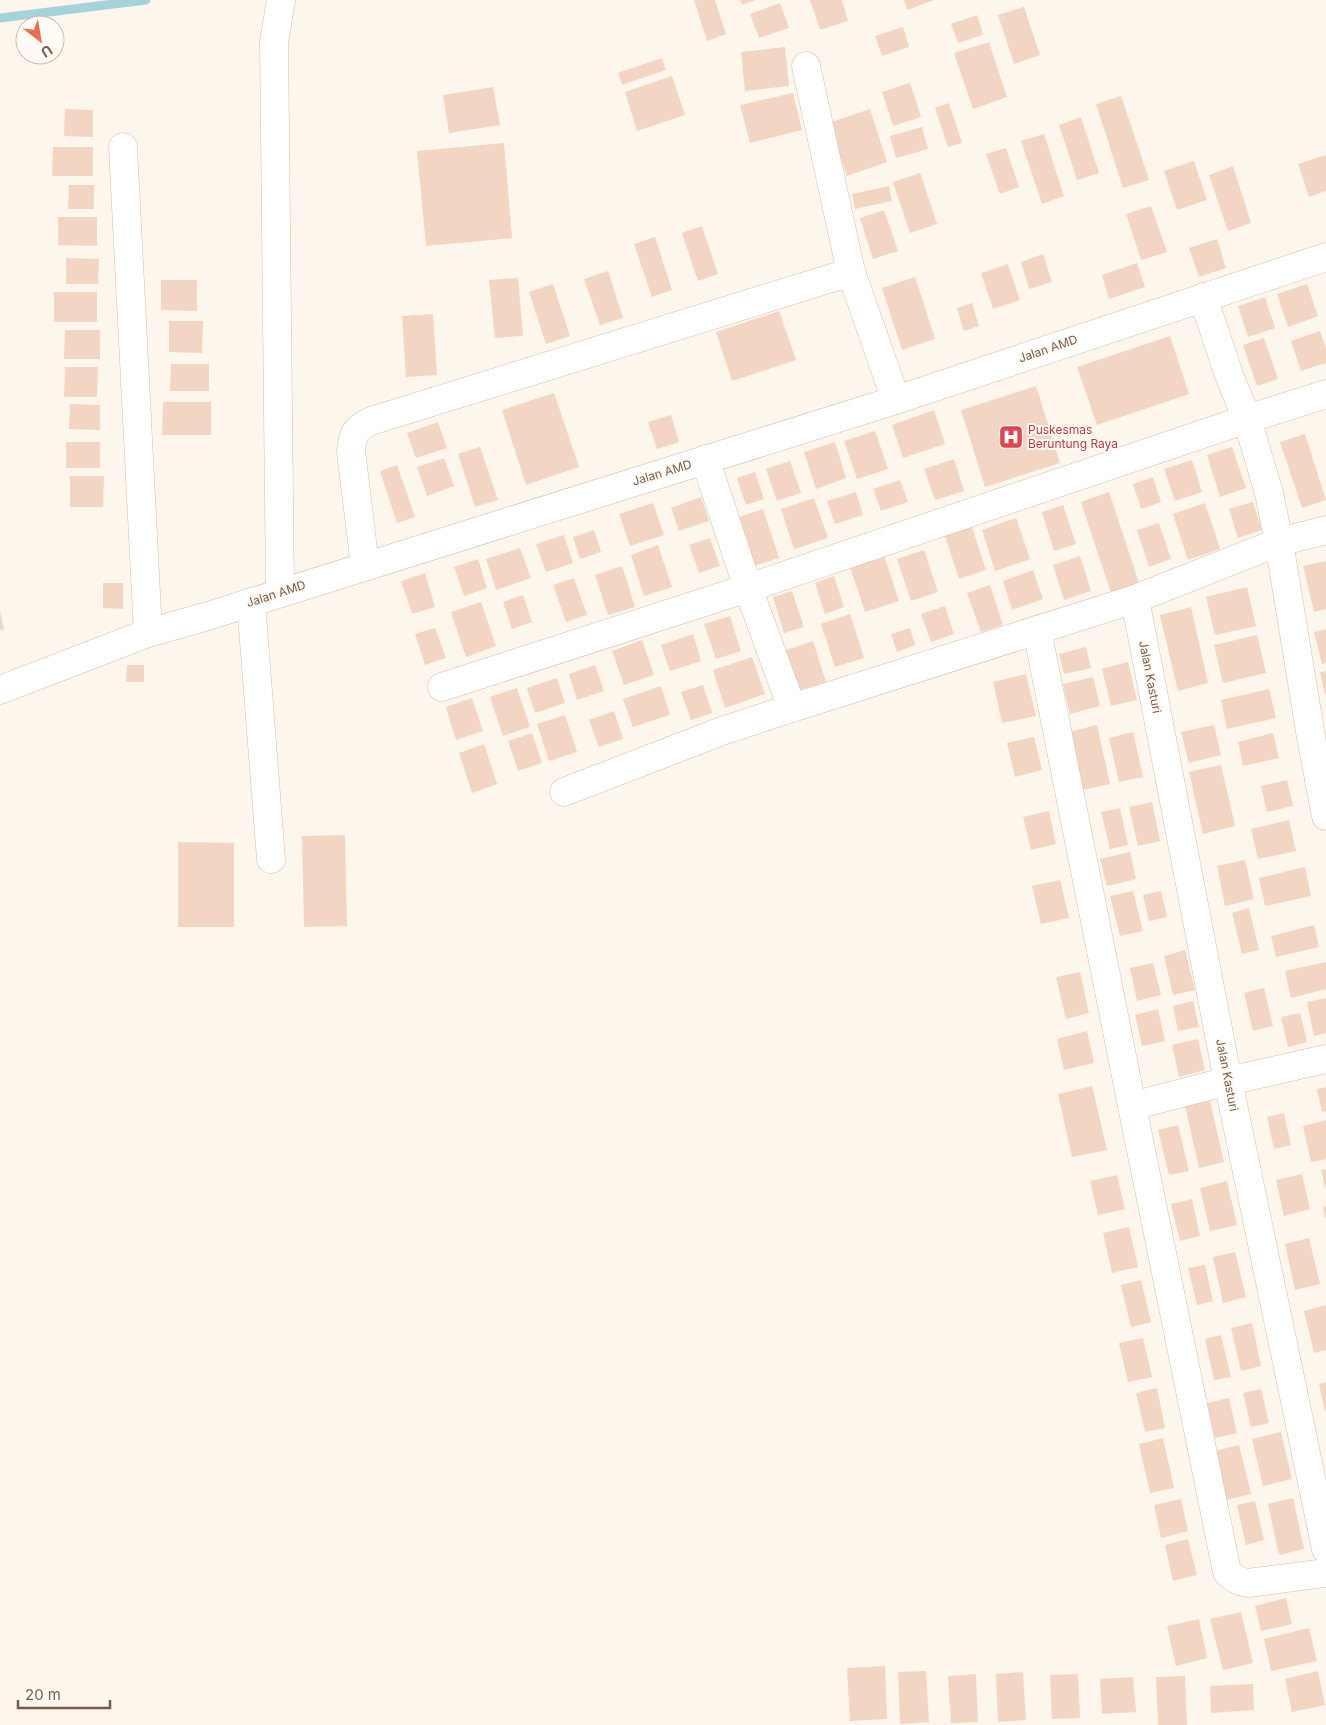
<svg xmlns="http://www.w3.org/2000/svg" width="1326" height="1725" font-family="Inter,sans-serif">
	<rect width="100%" height="100%" fill="#fdf6ec"/>
	<g fill="none" stroke-linecap="round" stroke-linejoin="round">
		<!-- stream -->
		<polyline stroke="#a5d3da" stroke-width="9" points="0,18 146,0"/>
	</g>
	<!-- building -->
	<g fill="#f3d5c3">
		<polygon points="694,0 715,0 726,34 707,41"/>
		<polygon points="740,0 755,0 742,5"/>
		<polygon points="810,0 842,0 848,21 820,30"/>
		<polygon points="904,0 934,0 907,10"/>
		<polygon points="780,3 789,28 759,38 750,14"/>
		<polygon points="1024,7 1040,55 1014,64 998,15"/>
		<polygon points="977,15 983,35 958,43 951,24"/>
		<polygon points="903,27 909,47 882,56 875,36"/>
		<polygon points="989,42 1007,97 973,109 954,53"/>
		<polygon points="785,47 789,86 745,91 741,52"/>
		<polygon points="662,58 666,70 622,85 618,73"/>
		<polygon points="672,76 685,115 637,131 625,92"/>
		<polygon points="910,83 921,117 893,126 882,92"/>
		<polygon points="493,87 500,125 449,133 443,95"/>
		<polygon points="793,93 802,130 750,143 740,105"/>
		<polygon points="1121,96 1149,180 1123,188 1096,104"/>
		<polygon points="949,103 962,143 948,147 935,108"/>
		<polygon points="65,109 93,110 93,137 64,136"/>
		<polygon points="870,109 887,162 847,176 829,123"/>
		<polygon points="1081,117 1099,173 1077,180 1059,125"/>
		<polygon points="922,127 928,149 896,158 890,136"/>
		<polygon points="1044,134 1064,196 1042,204 1021,141"/>
		<polygon points="504,143 512,238 426,246 417,151"/>
		<polygon points="53,147 93,147 93,176 52,176"/>
		<polygon points="1006,148 1019,187 1000,194 986,154"/>
		<polygon points="1326,155 1326,191 1309,197 1298,164"/>
		<polygon points="1194,161 1207,200 1177,210 1164,171"/>
		<polygon points="1233,166 1251,223 1228,231 1209,175"/>
		<polygon points="920,173 937,224 910,233 893,182"/>
		<polygon points="69,185 94,185 94,209 68,209"/>
		<polygon points="889,186 892,201 855,209 852,194"/>
		<polygon points="1151,206 1167,252 1141,260 1126,214"/>
		<polygon points="884,210 898,251 873,259 860,218"/>
		<polygon points="58,217 97,217 97,246 58,245"/>
		<polygon points="702,226 718,274 698,281 682,233"/>
		<polygon points="655,237 672,290 652,297 634,244"/>
		<polygon points="1217,239 1226,268 1199,277 1189,248"/>
		<polygon points="1043,254 1052,282 1029,289 1021,262"/>
		<polygon points="66,258 99,259 98,284 66,284"/>
		<polygon points="1137,263 1145,287 1109,299 1102,275"/>
		<polygon points="1008,264 1020,300 993,309 981,273"/>
		<polygon points="608,271 623,318 600,325 584,279"/>
		<polygon points="915,277 935,339 902,350 882,288"/>
		<polygon points="518,278 523,336 495,338 489,280"/>
		<polygon points="161,280 197,280 197,311 161,310"/>
		<polygon points="553,284 570,336 546,344 529,292"/>
		<polygon points="1307,284 1318,316 1288,327 1277,294"/>
		<rect x="54" y="292" width="43" height="30"/>
		<polygon points="1265,297 1275,328 1248,337 1238,306"/>
		<polygon points="972,303 979,326 964,331 957,308"/>
		<polygon points="779,311 796,360 732,381 716,332"/>
		<polygon points="433,314 437,375 406,377 402,316"/>
		<polygon points="169,321 203,321 202,353 169,352"/>
		<polygon points="65,330 100,330 100,359 64,359"/>
		<polygon points="1320,331 1326,348 1326,363 1301,371 1291,341"/>
		<polygon points="1170,336 1189,394 1097,425 1077,367"/>
		<polygon points="1264,338 1278,379 1257,386 1243,345"/>
		<polygon points="171,364 209,364 209,391 170,391"/>
		<polygon points="65,367 98,367 97,397 64,397"/>
		<polygon points="1036,386 1060,463 985,487 961,410"/>
		<polygon points="554,393 579,467 526,485 502,410"/>
		<polygon points="163,402 211,402 211,435 162,435"/>
		<polygon points="70,404 100,405 100,430 69,429"/>
		<polygon points="934,410 945,444 903,458 892,425"/>
		<polygon points="671,415 679,442 657,449 648,422"/>
		<polygon points="438,422 447,448 416,458 407,433"/>
		<polygon points="875,431 888,469 857,479 844,441"/>
		<polygon points="1305,434 1326,500 1302,508 1280,442"/>
		<rect x="66" y="442" width="34" height="26"/>
		<polygon points="835,442 846,478 816,489 804,452"/>
		<polygon points="480,447 498,500 475,507 458,454"/>
		<polygon points="1232,447 1246,488 1220,497 1207,455"/>
		<polygon points="444,458 454,486 427,496 417,467"/>
		<polygon points="954,459 964,491 935,500 924,469"/>
		<polygon points="1192,460 1202,492 1175,501 1164,469"/>
		<polygon points="790,461 801,493 777,501 766,469"/>
		<polygon points="397,465 415,517 397,523 380,471"/>
		<polygon points="755,472 764,499 746,505 737,478"/>
		<polygon points="70,476 104,476 103,507 70,507"/>
		<polygon points="1153,477 1161,502 1141,509 1133,484"/>
		<polygon points="900,480 908,502 881,511 873,489"/>
		<polygon points="856,492 863,515 835,524 827,501"/>
		<polygon points="1109,492 1140,586 1112,596 1081,502"/>
		<polygon points="701,497 709,521 679,531 671,508"/>
		<polygon points="814,498 828,538 794,549 781,509"/>
		<polygon points="1253,502 1262,530 1238,538 1229,509"/>
		<polygon points="653,503 664,535 630,546 619,514"/>
		<polygon points="1205,503 1220,549 1188,560 1173,514"/>
		<polygon points="1063,505 1076,544 1054,551 1042,512"/>
		<polygon points="763,509 779,558 747,568 731,520"/>
		<polygon points="1016,518 1030,559 995,571 982,530"/>
		<polygon points="1159,523 1171,559 1149,567 1137,530"/>
		<polygon points="972,527 986,570 959,579 945,536"/>
		<polygon points="594,530 601,552 580,559 573,537"/>
		<polygon points="564,535 573,563 546,572 536,544"/>
		<polygon points="710,538 720,566 699,573 689,545"/>
		<polygon points="658,545 672,587 644,596 631,555"/>
		<polygon points="520,548 531,578 496,590 486,559"/>
		<polygon points="924,550 938,592 911,601 897,559"/>
		<polygon points="884,555 899,601 865,612 850,567"/>
		<polygon points="1080,556 1091,591 1064,600 1053,565"/>
		<polygon points="478,559 487,588 464,596 454,567"/>
		<polygon points="1326,561 1326,609 1314,612 1303,566"/>
		<polygon points="622,566 635,607 608,615 595,575"/>
		<polygon points="1033,570 1043,599 1012,610 1003,581"/>
		<polygon points="425,573 435,607 412,614 401,581"/>
		<polygon points="834,576 844,607 825,614 815,583"/>
		<polygon points="574,578 587,615 566,622 553,585"/>
		<polygon points="103,583 123,583 123,609 103,608"/>
		<polygon points="990,585 1003,625 981,632 967,593"/>
		<polygon points="1247,587 1256,626 1215,635 1206,597"/>
		<polygon points="792,591 804,627 784,633 773,597"/>
		<polygon points="523,595 532,622 512,629 503,602"/>
		<polygon points="481,602 496,646 466,657 451,612"/>
		<polygon points="945,606 954,634 931,642 921,614"/>
		<polygon points="1191,607 1208,683 1178,691 1160,615"/>
		<polygon points="0,611 4,629 0,630"/>
		<polygon points="850,614 864,658 835,667 821,624"/>
		<polygon points="730,616 741,651 716,659 704,624"/>
		<polygon points="435,628 446,658 425,665 415,634"/>
		<polygon points="910,628 915,645 897,652 891,634"/>
		<polygon points="1326,629 1326,663 1322,664 1314,632"/>
		<polygon points="693,634 701,661 670,671 661,645"/>
		<polygon points="1257,635 1266,673 1223,683 1214,645"/>
		<polygon points="642,640 654,675 624,685 612,651"/>
		<polygon points="813,641 826,682 796,691 783,651"/>
		<polygon points="1086,647 1091,668 1064,674 1059,654"/>
		<polygon points="752,657 765,694 725,708 713,670"/>
		<polygon points="1128,662 1137,700 1111,706 1102,669"/>
		<polygon points="127,665 144,665 144,682 126,682"/>
		<polygon points="595,665 604,691 577,700 569,674"/>
		<polygon points="1326,671 1326,695 1325,695 1320,672"/>
		<polygon points="1026,674 1036,716 1002,723 993,682"/>
		<polygon points="1093,677 1100,706 1070,714 1063,684"/>
		<polygon points="557,678 565,703 535,713 527,688"/>
		<polygon points="703,685 712,713 691,720 681,692"/>
		<polygon points="661,686 670,715 633,727 623,699"/>
		<polygon points="517,688 530,727 503,736 490,697"/>
		<polygon points="1269,689 1276,718 1227,729 1221,700"/>
		<polygon points="472,698 483,731 456,740 446,707"/>
		<polygon points="614,711 623,739 599,747 589,720"/>
		<polygon points="565,715 577,752 549,761 537,724"/>
		<polygon points="1097,725 1110,784 1082,790 1069,732"/>
		<polygon points="1214,725 1221,755 1189,763 1181,732"/>
		<polygon points="1133,732 1143,777 1119,782 1109,738"/>
		<polygon points="532,733 542,763 518,771 508,741"/>
		<polygon points="1273,733 1279,758 1243,766 1238,742"/>
		<polygon points="1034,737 1042,770 1015,777 1007,743"/>
		<polygon points="484,744 497,784 472,793 459,753"/>
		<polygon points="1221,765 1235,826 1203,834 1189,772"/>
		<polygon points="1287,780 1293,806 1267,812 1261,786"/>
		<polygon points="1152,802 1160,841 1138,846 1129,807"/>
		<polygon points="1120,808 1128,845 1110,849 1101,812"/>
		<polygon points="1049,811 1056,844 1031,850 1023,817"/>
		<polygon points="1289,820 1296,851 1258,859 1251,829"/>
		<polygon points="345,835 347,926 304,927 302,836"/>
		<polygon points="178,842 234,843 234,927 178,927"/>
		<polygon points="1130,852 1136,879 1107,886 1100,859"/>
		<polygon points="1245,860 1254,899 1225,906 1217,866"/>
		<polygon points="1305,867 1311,896 1265,906 1259,878"/>
		<polygon points="1060,880 1069,918 1041,924 1032,886"/>
		<polygon points="1133,891 1143,931 1120,936 1110,896"/>
		<polygon points="1161,891 1167,917 1149,921 1143,895"/>
		<polygon points="1249,908 1259,950 1242,954 1232,913"/>
		<polygon points="1314,925 1319,947 1276,957 1271,936"/>
		<polygon points="1185,950 1195,990 1173,995 1164,956"/>
		<polygon points="1326,962 1326,989 1291,998 1285,971"/>
		<polygon points="1153,963 1161,995 1137,1001 1130,968"/>
		<polygon points="1080,972 1089,1013 1066,1019 1056,977"/>
		<polygon points="1264,988 1273,1026 1253,1031 1244,993"/>
		<polygon points="1326,998 1326,1033 1314,1036 1307,1002"/>
		<polygon points="1193,1001 1199,1027 1178,1031 1173,1006"/>
		<polygon points="1158,1009 1165,1041 1142,1046 1135,1015"/>
		<polygon points="1300,1013 1307,1042 1288,1047 1281,1017"/>
		<polygon points="1087,1031 1094,1063 1064,1070 1057,1039"/>
		<polygon points="1198,1039 1205,1070 1179,1077 1172,1045"/>
		<polygon points="1092,1086 1107,1150 1072,1157 1058,1094"/>
		<polygon points="1326,1087 1326,1111 1322,1112 1317,1089"/>
		<polygon points="1210,1101 1224,1162 1199,1168 1185,1106"/>
		<polygon points="1284,1113 1291,1145 1274,1149 1267,1117"/>
		<polygon points="1326,1120 1326,1159 1311,1162 1303,1126"/>
		<polygon points="1178,1125 1189,1171 1169,1175 1158,1130"/>
		<polygon points="1326,1169 1326,1188 1325,1188 1321,1170"/>
		<polygon points="1302,1174 1310,1209 1284,1216 1276,1180"/>
		<polygon points="1117,1175 1125,1209 1098,1215 1090,1181"/>
		<polygon points="1227,1181 1237,1225 1210,1231 1200,1188"/>
		<polygon points="1192,1199 1200,1236 1180,1241 1171,1204"/>
		<polygon points="1326,1206 1326,1218 1325,1218 1323,1207"/>
		<polygon points="1129,1227 1138,1267 1112,1273 1103,1233"/>
		<polygon points="1309,1238 1320,1284 1295,1290 1285,1244"/>
		<polygon points="1235,1252 1246,1297 1223,1303 1213,1257"/>
		<polygon points="1205,1265 1213,1301 1197,1305 1188,1268"/>
		<polygon points="1141,1280 1151,1322 1131,1327 1121,1285"/>
		<polygon points="1326,1305 1326,1350 1314,1353 1304,1311"/>
		<polygon points="1252,1323 1261,1366 1241,1371 1231,1328"/>
		<polygon points="1221,1335 1231,1377 1214,1380 1205,1339"/>
		<polygon points="1143,1338 1152,1377 1128,1382 1119,1343"/>
		<polygon points="1326,1382 1326,1411 1325,1411 1319,1384"/>
		<polygon points="1157,1388 1165,1428 1145,1432 1136,1393"/>
		<polygon points="1261,1389 1269,1423 1251,1427 1243,1393"/>
		<polygon points="1229,1398 1237,1433 1215,1438 1207,1403"/>
		<polygon points="1281,1432 1292,1479 1263,1486 1252,1439"/>
		<polygon points="1163,1438 1174,1488 1150,1493 1139,1444"/>
		<polygon points="1239,1445 1251,1494 1226,1500 1215,1451"/>
		<polygon points="1293,1498 1304,1549 1279,1555 1268,1504"/>
		<polygon points="1181,1499 1188,1531 1161,1538 1154,1505"/>
		<polygon points="1255,1501 1264,1540 1246,1545 1237,1505"/>
		<polygon points="1188,1539 1197,1575 1173,1581 1165,1545"/>
		<polygon points="1286,1598 1292,1624 1261,1631 1255,1606"/>
		<polygon points="1241,1612 1253,1663 1223,1670 1210,1619"/>
		<polygon points="1199,1619 1207,1658 1176,1666 1167,1626"/>
		<polygon points="1309,1628 1317,1661 1271,1671 1264,1639"/>
		<polygon points="885,1666 887,1719 850,1721 847,1668"/>
		<polygon points="926,1671 929,1722 900,1724 898,1672"/>
		<polygon points="1318,1671 1325,1705 1292,1712 1285,1679"/>
		<polygon points="1023,1672 1026,1720 998,1722 996,1674"/>
		<polygon points="976,1674 978,1722 951,1723 948,1676"/>
		<polygon points="1078,1674 1080,1718 1052,1719 1050,1675"/>
		<polygon points="1185,1676 1187,1725 1158,1725 1156,1677"/>
		<polygon points="1133,1677 1136,1712 1102,1714 1100,1679"/>
		<polygon points="1253,1684 1254,1710 1211,1713 1210,1686"/>
	</g>
	<g fill="none" stroke-linecap="round" stroke-linejoin="round">
		<defs>
			<g id="minor">
				<polyline points="806,66 851,272 896,400"/>
				<polyline points="123,147 148,633"/>
				<polyline points="1203,297 1229,375 1247,419 1269,493 1279,542 1311,737 1326,816"/>
				<polyline points="705,459 748,588 792,708"/>
				<path d="M 365,566 L 351,451 C 353,433 355,429 371,421 L 851,272"/>
				<polyline points="280,592 274,42 281,0"/>
				<polyline points="1135,599 1228,1081 1326,1549"/>
				<polyline points="251,602 271,859"/>
				<path d="M 1037,630 L 1132,1106 L 1227,1572 C 1233,1578 1239,1582 1248,1583 L 1326,1573"/>
				<polyline points="442,687 748,588 1247,419 1326,394"/>
				<polyline points="564,792 722,731 792,708 1135,599 1279,542 1326,530"/>
				<polyline points="1132,1106 1228,1081 1326,1059"/>
			</g>
			<polyline id="tertiary" points="0,690 148,633 208,616 896,400 1326,257"/>
		</defs>
		<!-- minor casing -->
		<use href="#minor" stroke="#d1beb0" stroke-width="29"/>
		<!-- tertiary casing -->
		<use href="#tertiary" stroke="#d1beb0" stroke-width="29"/>
		<!-- minor -->
		<use href="#minor" stroke="#fff" stroke-width="28"/>
		<!-- tertiary -->
		<use href="#tertiary" stroke="#fff" stroke-width="28"/>
	</g>
	<!-- icons -->
	<defs>
		<symbol id="hospital-square" viewBox="-11 -11 22 22"><rect x="-9" y="-9" width="18" height="18" rx="4" fill="#e0444e" stroke="#fffaf3"/><path d="M-5-5h3v3.5h4V-5h3V5h-3V1.5h-4V5h-3Z" fill="#fff"/></symbol>
	</defs>
	<g fill-rule="evenodd">
		<use href="#hospital-square" x="997" y="423" width="28" height="28"/>
	</g>
	<g text-anchor="middle" stroke-width="4" stroke-linejoin="round" paint-order="stroke">
		<!-- street labels -->
		<g font-size="12" fill="#7a5c4d" stroke="#fffaf3">
			<text transform="translate(1048 349) rotate(-19)" y="4">Jalan AMD</text>
			<text transform="translate(662 473) rotate(-17)" y="4">Jalan AMD</text>
			<text transform="translate(276 594) rotate(-18)" y="4">Jalan AMD</text>
			<text transform="translate(1150 677) rotate(79)" y="4">Jalan Kasturi</text>
			<text transform="translate(1227 1075) rotate(79)" y="4">Jalan Kasturi</text>
		</g>
		<!-- health labels -->
		<g font-size="12" fill="#be3a42" stroke="#fffaf3" text-anchor="start">
			<text x="1028" y="434">Puskesmas<tspan x="1028" dy="14">Beruntung Raya</tspan></text>
		</g>
	</g>
	<!-- north arrow -->
	<g transform="translate(40 40) rotate(149)"><circle r="24" fill="#fffaf3" stroke="#cabbb1"/>
	<path d="M0-4L9 19L0 12L-9 19Z" fill="#e76f51"/>
	<text y="-8" font-size="14" font-weight="bold" text-anchor="middle" fill="#7a5c4d">U</text>
	</g>
	<!-- scale -->
	<path d="M18 1700v8h92v-8" fill="none" stroke="#7a5c4d" stroke-width="2.5"/>
	<text x="25" y="1700" font-size="15" fill="#7a5c4d" stroke="#fffaf3" stroke-width="4" paint-order="stroke">20 m</text>
</svg>
